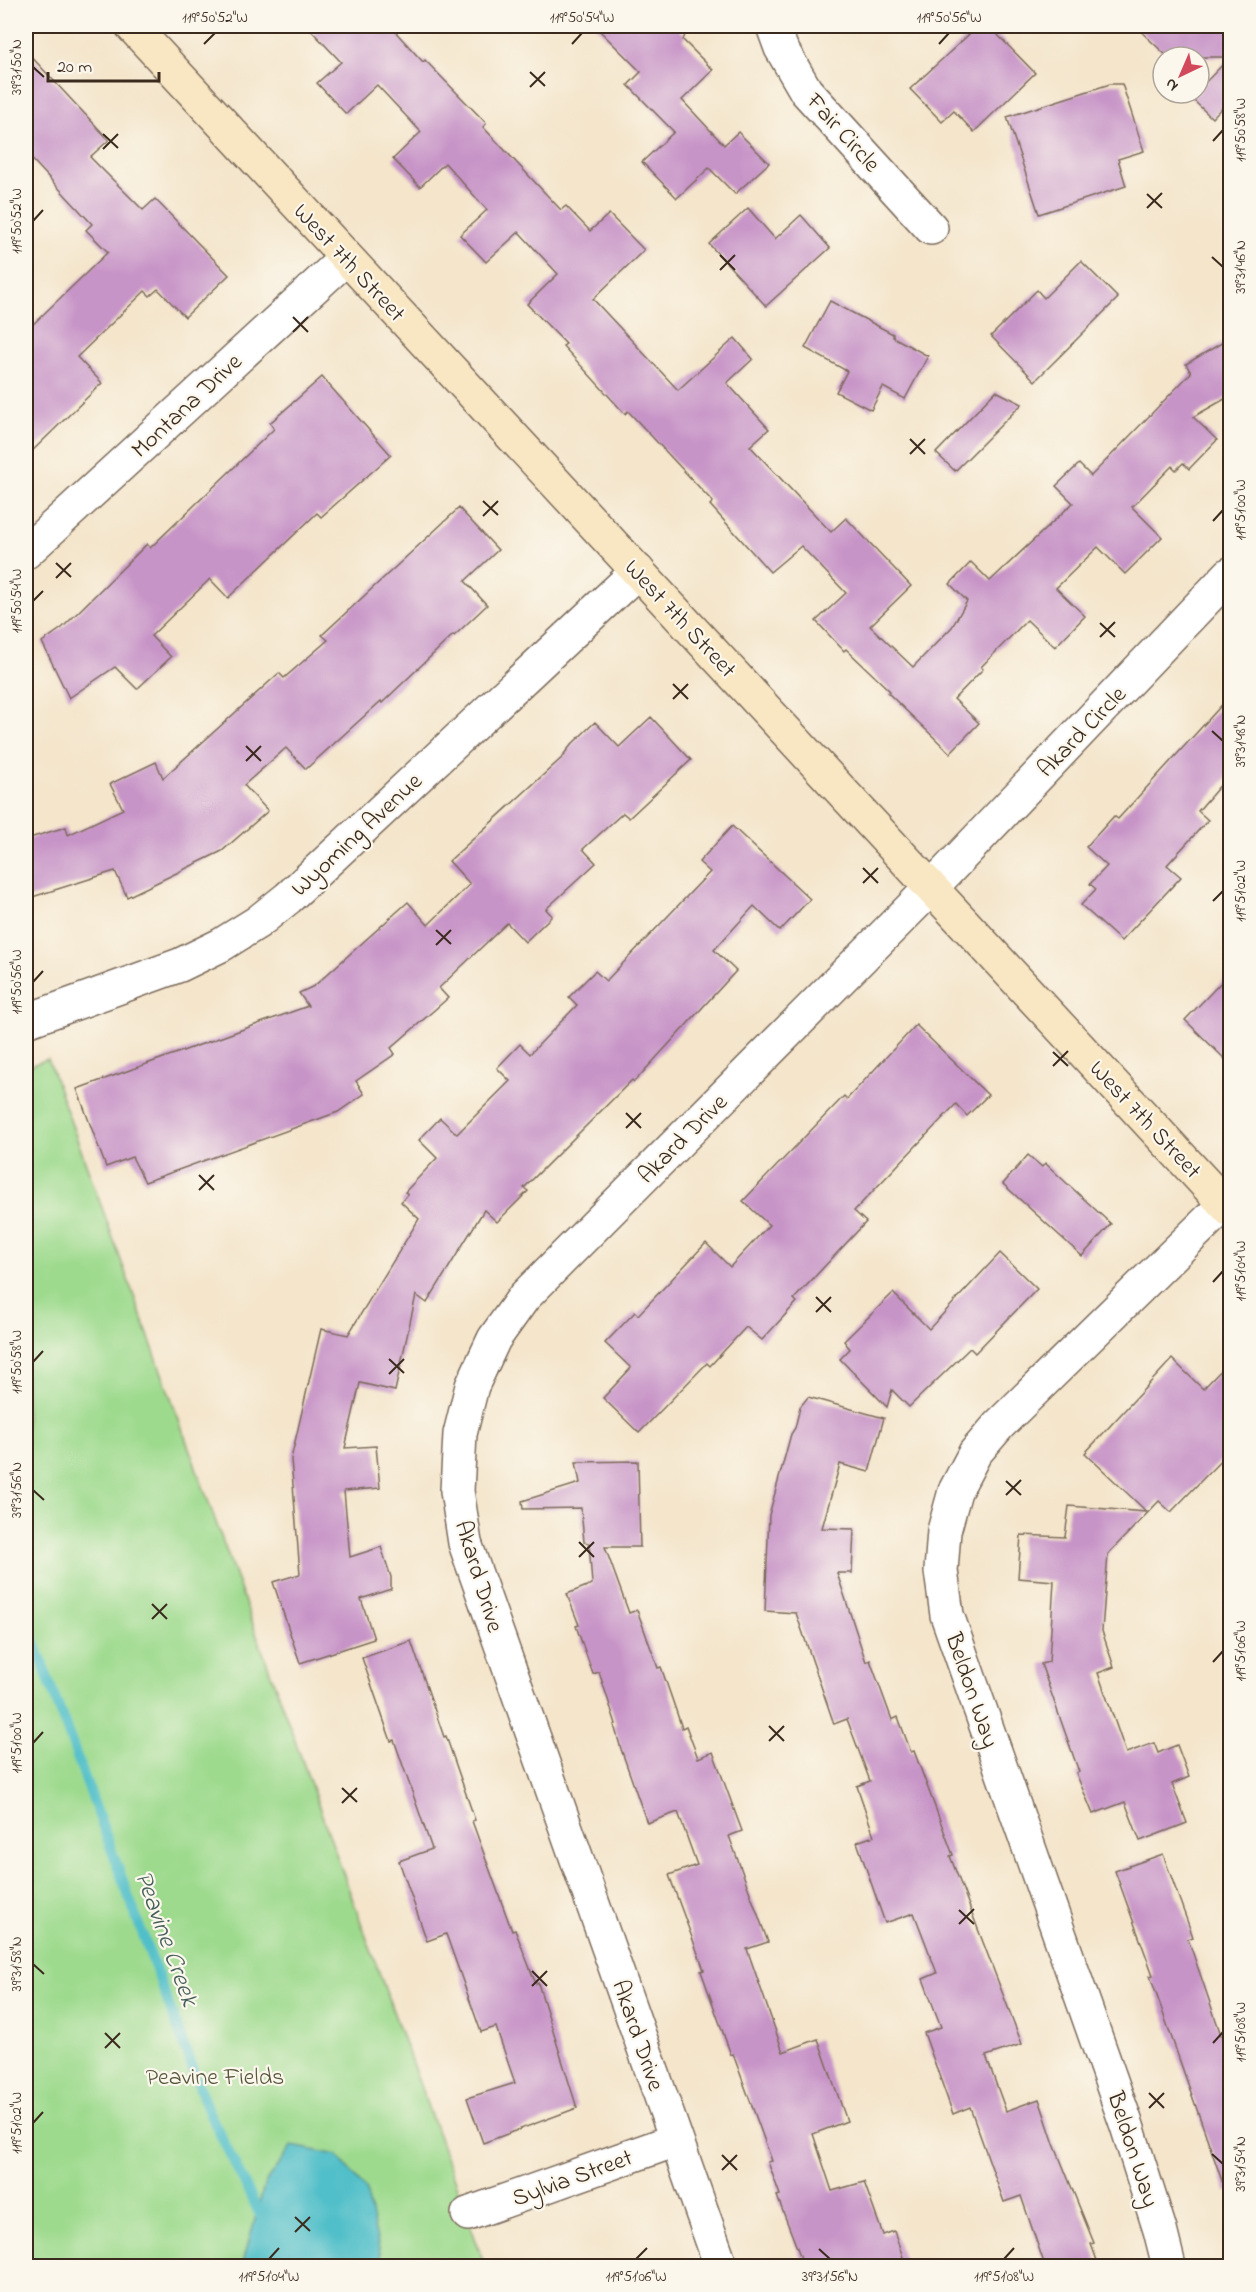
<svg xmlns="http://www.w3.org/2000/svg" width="1256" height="2292" font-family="'Indie Flower',sans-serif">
	<rect width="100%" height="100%" fill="#fbf7ec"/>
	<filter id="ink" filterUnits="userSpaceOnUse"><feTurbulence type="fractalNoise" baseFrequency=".0167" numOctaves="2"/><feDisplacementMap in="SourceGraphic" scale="12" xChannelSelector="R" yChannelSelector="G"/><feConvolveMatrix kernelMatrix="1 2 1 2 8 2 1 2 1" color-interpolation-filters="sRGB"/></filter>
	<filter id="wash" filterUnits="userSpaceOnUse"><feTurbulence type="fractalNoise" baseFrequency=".008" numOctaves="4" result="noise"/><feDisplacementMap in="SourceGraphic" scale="24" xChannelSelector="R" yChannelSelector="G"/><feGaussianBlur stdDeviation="1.35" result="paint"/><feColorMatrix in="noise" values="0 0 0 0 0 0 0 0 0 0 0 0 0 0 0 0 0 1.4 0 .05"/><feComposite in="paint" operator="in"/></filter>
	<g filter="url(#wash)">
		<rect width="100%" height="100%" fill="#f4e5cb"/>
		<!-- green -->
		<polygon fill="#9eda8e" stroke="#6c8256" stroke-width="1.5" points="48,1059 459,2193 485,2266 26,2266 26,1067"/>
		<!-- water -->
		<polygon fill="#51bfc9" stroke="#467474" stroke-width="1.5" points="292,2146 337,2155 366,2190 383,2266 242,2266 265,2183"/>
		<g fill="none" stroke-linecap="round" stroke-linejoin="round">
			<!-- stream -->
			<polyline stroke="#51bfc9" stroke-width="10" points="26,1619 207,2108 264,2223"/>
		</g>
		<g id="blocks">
			<!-- building -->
			<g fill="#c794c7">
				<polygon points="307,26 390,26 423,62 425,60 485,122 486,124 483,127 561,210 566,206 590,231 609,214 644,250 593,299 678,390 735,338 753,359 727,383 769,429 750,446 831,532 846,518 911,586 870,626 913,667 952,627 967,601 950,584 971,562 990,581 1073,503 1056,486 1079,464 1091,476 1191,373 1186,364 1230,338 1230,396 1193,417 1217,440 1189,469 1183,463 1176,470 1172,466 1132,507 1162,537 1125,574 1098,547 1056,588 1085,616 1055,647 1027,620 981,667 983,669 954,699 979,723 950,753 888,693 890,691 846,649 844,651 816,621 846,593 801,546 770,572 710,505 713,502 628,411 625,414 563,346 566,344 527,304 558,274 519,232 486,262 460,235 487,210 445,163 420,187 393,159 421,132 377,85 346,114 317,83 341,62"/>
				<polygon points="595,26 675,26 685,35 683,40 713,70 682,100 724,145 738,132 769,163 735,194 709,168 677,198 642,162 674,132 628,85 641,72"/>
				<polygon points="978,26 989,26 1035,73 974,132 954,111 942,122 910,89"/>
				<polygon points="1135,26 1230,26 1230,99 1212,118 1191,98 1196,93 1199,93 1199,89 1230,57 1168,57"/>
				<polygon points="26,51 109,140 90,157 143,210 155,199 229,275 185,317 158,289 150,296 145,291 77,357 102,383 26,457 26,331 108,252 86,230 92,224 26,153"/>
				<polygon points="1110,84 1122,84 1144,151 1118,159 1126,186 1039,214 1007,117"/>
				<polygon points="748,208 775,239 801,215 830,248 766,306 709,244"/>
				<polygon points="1081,261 1118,298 1035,381 991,336 1037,290 1044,298"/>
				<polygon points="830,301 893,334 893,337 928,356 905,399 883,387 871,410 836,392 847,371 805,348"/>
				<polygon points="322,377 391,455 321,517 317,513 228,598 210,579 151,636 171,657 137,689 115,667 69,698 42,642 62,628 147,544 150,548 274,429 270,423"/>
				<polygon points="996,391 1022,404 955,471 936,453"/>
				<polygon points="459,508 498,550 465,581 487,605 454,636 453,635 382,703 381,701 306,769 286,748 244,785 268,811 222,851 127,897 115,871 26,899 26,839 66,827 68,835 123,809 110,784 156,762 163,778 279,673 284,678 328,640 322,635"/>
				<polygon points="1230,696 1230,774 1198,811 1208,820 1167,865 1181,877 1121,941 1081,905 1096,889 1090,884 1107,866 1086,847 1114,816 1118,819"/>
				<polygon points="651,717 691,760 629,818 623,813 583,849 596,863 546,909 552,916 525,942 507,923 439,988 448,998 391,1048 395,1054 356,1081 364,1094 338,1112 145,1182 132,1157 106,1167 77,1089 308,1006 299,993 314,986 408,902 428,925 470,884 449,861 565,755 564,754 572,744 595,722 619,747"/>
				<polygon points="732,826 810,899 780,931 754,906 714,950 736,971 634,1082 632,1080 524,1188 528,1191 497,1222 484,1210 427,1303 416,1295 395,1391 360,1383 345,1448 376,1446 380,1488 344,1491 350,1557 381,1547 391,1577 391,1589 361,1599 374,1639 300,1663 273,1582 300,1574 291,1459 321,1329 348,1335 419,1219 401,1202 408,1194 405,1192 437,1158 419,1140 440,1118 457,1134 510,1081 497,1068 520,1044 530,1054 577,1005 569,997 595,971 606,981 710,872 699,862"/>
				<polygon points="1230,973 1230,1064 1185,1020"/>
				<polygon points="916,1025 988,1095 967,1116 956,1104 854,1211 866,1222 794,1299 797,1302 762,1340 746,1327 710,1366 707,1363 639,1433 603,1398 631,1368 605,1343 635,1312 638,1315 706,1243 730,1267 769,1225 743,1201 844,1096 847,1099"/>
				<polygon points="1028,1155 1042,1167 1045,1163 1111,1224 1082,1256 1003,1184"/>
				<polygon points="1000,1253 1037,1289 975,1353 970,1348 909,1407 892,1390 887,1407 840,1359 850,1349 844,1341 893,1293 929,1329"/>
				<polygon points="1172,1359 1203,1389 1230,1361 1230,1451 1171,1512 1159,1501 1108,1554 1102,1631 1114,1667 1098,1673 1126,1753 1154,1743 1158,1753 1177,1745 1189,1777 1172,1784 1187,1823 1140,1841 1125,1802 1093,1814 1076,1773 1079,1772 1041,1664 1049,1662 1054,1581 1018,1578 1021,1535 1065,1537 1069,1506 1147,1512 1085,1453"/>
				<polygon points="808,1397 884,1418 869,1472 840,1464 822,1528 854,1529 852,1573 837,1573 866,1662 870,1660 892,1720 898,1717 911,1752 914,1751 953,1855 950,1856 1022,2044 986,2056 1006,2111 1039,2099 1054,2144 1094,2243 1091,2244 1099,2266 1045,2266 1021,2196 1004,2202 970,2107 953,2114 924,2033 941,2027 923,1979 937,1973 914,1913 885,1923 857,1842 874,1836 857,1786 870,1781 847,1719 834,1724 796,1613 765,1611 769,1515 791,1434 795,1428 800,1407"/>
				<polygon points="638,1461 640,1547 605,1547 629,1613 637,1610 658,1668 661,1667 682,1728 686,1726 698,1758 713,1752 742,1831 729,1836 768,1942 747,1949 783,2052 818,2039 847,2121 813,2134 832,2191 864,2182 883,2235 894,2231 906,2266 804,2266 777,2196 780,2195 768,2162 772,2161 733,2054 731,2055 701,1971 704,1970 669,1875 697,1865 678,1812 647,1823 621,1749 614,1725 616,1724 599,1672 593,1674 576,1626 579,1625 567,1594 592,1584 589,1543 584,1542 581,1508 523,1509 522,1501 580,1483 576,1462"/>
				<polygon points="411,1641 444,1737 446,1736 475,1820 472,1821 512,1931 515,1930 536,1984 538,1983 577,2108 483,2143 467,2098 515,2083 496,2027 481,2032 446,1934 427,1941 399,1861 432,1849 394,1740 391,1741 362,1658"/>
				<polygon points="1163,1854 1193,1937 1188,1939 1230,2061 1230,2191 1226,2192 1150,1976 1153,1975 1115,1871"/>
			</g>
		</g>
	</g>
	<g filter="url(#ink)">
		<use href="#blocks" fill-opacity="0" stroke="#7c6b5b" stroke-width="1.5"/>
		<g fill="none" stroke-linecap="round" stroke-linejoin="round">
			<defs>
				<g id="minor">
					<polyline points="773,26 781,48 806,91 931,228"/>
					<polyline points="26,552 346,258"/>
					<polyline points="468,2214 676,2140"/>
					<polyline points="721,2266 465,1543 457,1491 460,1434 472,1386 494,1339 524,1297 931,888 1230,574"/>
					<polyline points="1169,2266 1160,2230 1127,2126 947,1615 941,1571 944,1531 955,1491 975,1453 999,1425 1230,1199"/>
				</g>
				<polyline id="tertiary" points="26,1021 180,965 221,945 258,922 288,898 638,571"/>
				<polyline id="secondary" points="132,26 1230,1210"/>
			</defs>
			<!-- minor casing -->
			<use href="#minor" stroke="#7c6b5b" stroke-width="36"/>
			<!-- tertiary casing -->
			<use href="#tertiary" stroke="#7c6b5b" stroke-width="36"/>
			<!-- secondary casing -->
			<use href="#secondary" stroke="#7c6b5b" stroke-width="36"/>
			<!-- minor -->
			<use href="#minor" stroke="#fff" stroke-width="33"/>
			<!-- tertiary -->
			<use href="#tertiary" stroke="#fff" stroke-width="33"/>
			<!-- secondary -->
			<use href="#secondary" stroke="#f9e7c3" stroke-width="33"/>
		</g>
	</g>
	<!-- ticks -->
	<path fill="none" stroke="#3b2a1e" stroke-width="2" d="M 204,44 L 215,33M 572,44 L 582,33M 939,44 L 949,33M 33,67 L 44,77M 530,72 L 545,86M 530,87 L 545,72M 103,134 L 118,148M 1213,141 L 1223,130M 103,149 L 118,134M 1147,194 L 1162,208M 1147,208 L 1162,193M 33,221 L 43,210M 720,255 L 735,270M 1212,257 L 1223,267M 720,270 L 735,255M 293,317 L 308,332M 293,332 L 308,317M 910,439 L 925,454M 910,454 L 925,439M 483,501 L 498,515M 483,516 L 498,501M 1213,521 L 1223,510M 56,563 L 71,577M 56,578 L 71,563M 33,601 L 43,591M 1100,623 L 1115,637M 1100,637 L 1115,622M 673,684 L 688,699M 673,699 L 688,684M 1212,731 L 1223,741M 246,746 L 261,761M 246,761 L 261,746M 863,868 L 878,883M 863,883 L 878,868M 1213,901 L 1223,891M 436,930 L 451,944M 436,945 L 451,930M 33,982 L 43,971M 1053,1052 L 1068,1066M 1053,1066 L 1068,1051M 626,1113 L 641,1128M 626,1128 L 641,1113M 199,1175 L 214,1190M 199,1190 L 214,1175M 1213,1282 L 1223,1271M 816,1297 L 831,1312M 816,1312 L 831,1297M 389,1359 L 404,1373M 33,1362 L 43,1351M 389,1374 L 404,1359M 1006,1481 L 1021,1495M 33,1490 L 44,1500M 1006,1495 L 1021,1480M 579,1542 L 594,1557M 579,1557 L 594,1542M 152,1604 L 167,1619M 152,1619 L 167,1604M 1213,1662 L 1223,1651M 769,1726 L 784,1741M 769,1741 L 784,1726M 33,1743 L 43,1732M 342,1788 L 357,1802M 342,1803 L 357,1788M 959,1910 L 974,1924M 959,1924 L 974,1909M 33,1964 L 44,1974M 532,1971 L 547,1986M 532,1986 L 547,1971M 105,2033 L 120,2048M 1213,2043 L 1223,2032M 105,2048 L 120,2033M 1149,2093 L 1164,2108M 1149,2108 L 1164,2093M 33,2123 L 43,2112M 1212,2154 L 1223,2164M 722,2155 L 737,2170M 722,2170 L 737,2155M 295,2217 L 310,2231M 295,2232 L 310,2217M 819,2249 L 830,2259M 269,2259 L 279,2248M 636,2259 L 647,2248M 1004,2259 L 1014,2248"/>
	<g text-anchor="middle" stroke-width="4.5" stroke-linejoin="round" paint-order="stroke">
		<!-- street labels -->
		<g font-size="24" fill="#3b2a1e" stroke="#fbf7ec">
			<text transform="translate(844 132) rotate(48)" y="8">Fair Circle</text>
			<text transform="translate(350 262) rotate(47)" y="8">West 7th Street</text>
			<text transform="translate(186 405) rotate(-43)" y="8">Montana Drive</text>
			<text transform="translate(681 618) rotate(47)" y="8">West 7th Street</text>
			<text transform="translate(1081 731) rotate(-46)" y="8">Akard Circle</text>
			<text transform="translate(356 834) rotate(-43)" y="8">Wyoming Avenue</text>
			<text transform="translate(1146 1119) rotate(47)" y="8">West 7th Street</text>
			<text transform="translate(682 1138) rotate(-45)" y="8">Akard Drive</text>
			<text transform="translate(480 1576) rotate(73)" y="8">Akard Drive</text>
			<text transform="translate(973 1690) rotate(71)" y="8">Beldon Way</text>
			<text transform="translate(639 2035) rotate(71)" y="8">Akard Drive</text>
			<text transform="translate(1134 2149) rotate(72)" y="8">Beldon Way</text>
			<text transform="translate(572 2177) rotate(-20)" y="8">Sylvia Street</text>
		</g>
		<!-- park labels -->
		<g font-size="24" fill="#54563a" stroke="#fbf7ec">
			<text x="215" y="2084">Peavine Fields</text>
		</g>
		<!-- water labels -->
		<g font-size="26" font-style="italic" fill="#435e5a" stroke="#fbf7ec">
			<text transform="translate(168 1938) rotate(70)" y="9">Peavine Creek</text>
		</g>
	</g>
	<!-- margin -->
	<rect width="1256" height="2292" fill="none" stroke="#fbf7ec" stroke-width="66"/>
	<!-- north arrow -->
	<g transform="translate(1181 75) rotate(224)"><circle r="28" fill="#fbf7ec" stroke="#aea59a" stroke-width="1.5"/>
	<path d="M0-4.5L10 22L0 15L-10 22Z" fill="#d1495b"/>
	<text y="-9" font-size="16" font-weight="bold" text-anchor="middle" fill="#3b2a1e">N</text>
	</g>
	<!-- scale -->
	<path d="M48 72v9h111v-9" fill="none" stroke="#3b2a1e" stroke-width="3"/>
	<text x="57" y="72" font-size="18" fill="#3b2a1e" stroke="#fbf7ec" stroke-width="4.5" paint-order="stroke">20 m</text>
	<rect x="33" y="33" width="1190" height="2226" fill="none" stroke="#3b2a1e" stroke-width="2"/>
	<g font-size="15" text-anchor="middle" fill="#3b2a1e">
		<text x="215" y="22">119°50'52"W</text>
		<text x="582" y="22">119°50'54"W</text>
		<text x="949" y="22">119°50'56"W</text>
		<text transform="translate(16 67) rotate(-90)" y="5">39°31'50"N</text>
		<text transform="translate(1240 130) rotate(-90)" y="5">119°50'58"W</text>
		<text transform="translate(16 221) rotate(-90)" y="5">119°50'52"W</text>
		<text transform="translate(1240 267) rotate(-90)" y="5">39°31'46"N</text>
		<text transform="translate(1240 510) rotate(-90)" y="5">119°51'00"W</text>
		<text transform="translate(16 601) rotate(-90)" y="5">119°50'54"W</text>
		<text transform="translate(1240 741) rotate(-90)" y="5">39°31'48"N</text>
		<text transform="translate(1240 891) rotate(-90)" y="5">119°51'02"W</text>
		<text transform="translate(16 982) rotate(-90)" y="5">119°50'56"W</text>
		<text transform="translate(1240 1271) rotate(-90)" y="5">119°51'04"W</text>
		<text transform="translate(16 1362) rotate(-90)" y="5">119°50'58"W</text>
		<text transform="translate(16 1490) rotate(-90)" y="5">39°31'56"N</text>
		<text transform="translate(1240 1651) rotate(-90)" y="5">119°51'06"W</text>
		<text transform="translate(16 1743) rotate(-90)" y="5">119°51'00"W</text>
		<text transform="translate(16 1964) rotate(-90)" y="5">39°31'58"N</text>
		<text transform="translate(1240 2032) rotate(-90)" y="5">119°51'08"W</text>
		<text transform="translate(16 2123) rotate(-90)" y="5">119°51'02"W</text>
		<text transform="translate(1240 2164) rotate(-90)" y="5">39°31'54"N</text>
		<text x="269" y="2281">119°51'04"W</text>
		<text x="636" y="2281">119°51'06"W</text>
		<text x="830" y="2281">39°31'56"N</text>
		<text x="1004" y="2281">119°51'08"W</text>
	</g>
</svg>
